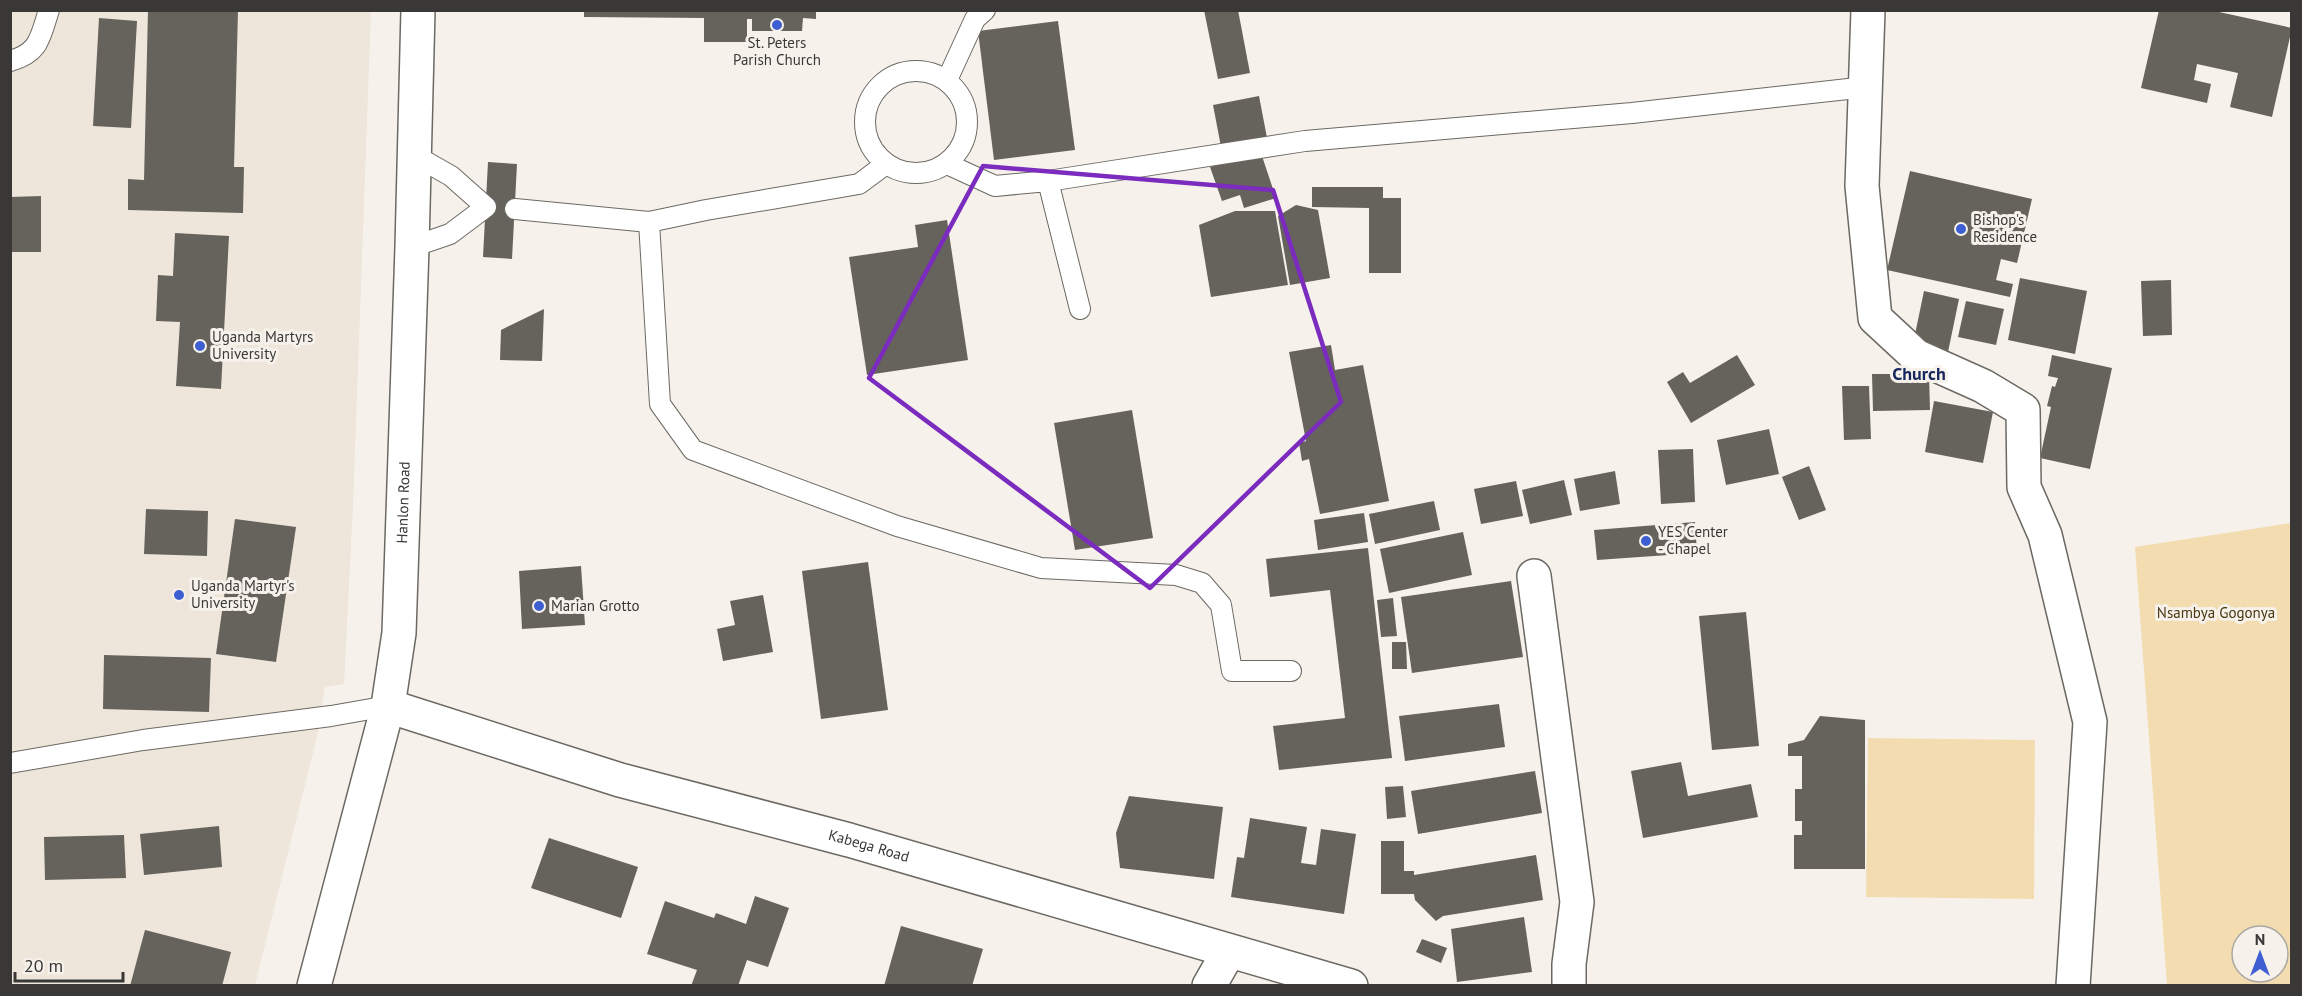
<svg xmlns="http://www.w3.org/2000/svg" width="2302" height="996" font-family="'PT Sans',sans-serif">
	<rect width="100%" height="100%" fill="#f6f2eb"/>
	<!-- built -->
	<polygon fill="#eee6da" points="10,11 371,11 353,506 344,684 325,687 317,737 255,985 11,985"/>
	<!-- green -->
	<g fill="#f3ddb0" fill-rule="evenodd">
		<path d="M 2291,523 L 2291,985 L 2167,985 L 2135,547 ZM 2242,936 L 2278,936 L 2278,972 L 2242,972 Z"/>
		<polygon points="1868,738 2035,740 2034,899 1866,897"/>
	</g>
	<!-- building -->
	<g fill="#66635d">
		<polygon points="148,10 238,10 234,167 244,167 243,213 128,210 128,179 144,180"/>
		<polygon points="584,10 816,10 816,19 803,18 802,31 752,31 752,19 747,19 747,42 704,42 704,18 584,17"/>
		<polygon points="1204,10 1238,10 1250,73 1218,79"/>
		<polygon points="2159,10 2210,10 2292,28 2272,117 2230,107 2238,73 2197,64 2194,80 2211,84 2207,103 2141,88"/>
		<polygon points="99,18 137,21 131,128 93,126"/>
		<polygon points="1058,21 1075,150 994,160 978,31"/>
		<polygon points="1259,96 1268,143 1222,152 1213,105"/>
		<polygon points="1260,150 1276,198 1244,208 1240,195 1222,201 1210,167"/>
		<polygon points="488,162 517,164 512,259 483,257"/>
		<polygon points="1910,171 2032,199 2017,263 2001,259 1996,280 2013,284 2010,297 1887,270"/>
		<polygon points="1312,187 1383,187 1383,198 1401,198 1401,273 1369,273 1369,208 1312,207"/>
		<polygon points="41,196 41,252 10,252 10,197"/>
		<polygon points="1296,205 1318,210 1330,278 1290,285 1278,216"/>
		<polygon points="1235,211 1275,211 1288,285 1211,297 1199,225"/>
		<polygon points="947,220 968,360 867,375 849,257 918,247 915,225"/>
		<polygon points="175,233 229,236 221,389 176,386 180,322 156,321 158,275 173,276"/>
		<polygon points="2020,278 2087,291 2075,354 2008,340"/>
		<polygon points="2171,280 2172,335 2143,336 2141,281"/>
		<polygon points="1924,291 1959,299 1948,352 1913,344"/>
		<polygon points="1966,301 2004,309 1996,345 1958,337"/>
		<polygon points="544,309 542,361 500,360 501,330"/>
		<polygon points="1331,345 1335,370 1363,365 1389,501 1320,514 1309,459 1302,461 1299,443 1306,441 1289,352"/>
		<polygon points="1737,355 1755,385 1691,423 1667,382 1683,372 1690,383"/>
		<polygon points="2052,355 2112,368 2090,469 2040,458 2051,407 2047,406 2052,386 2055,387 2058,378 2048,376"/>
		<polygon points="1872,374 1929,374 1930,410 1873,411"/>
		<polygon points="1842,386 1869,386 1871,439 1844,440"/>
		<polygon points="1934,401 1993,412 1983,463 1925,452"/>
		<polygon points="1132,410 1153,538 1075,550 1054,423"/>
		<polygon points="1769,429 1779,474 1726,485 1717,440"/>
		<polygon points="1693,449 1695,502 1661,504 1658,450"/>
		<polygon points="1809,466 1826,510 1799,520 1782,477"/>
		<polygon points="1615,471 1620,504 1580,511 1574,479"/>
		<polygon points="1564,480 1572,515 1530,524 1522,490"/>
		<polygon points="1516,481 1523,516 1481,524 1474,489"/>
		<polygon points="1434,501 1440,530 1375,544 1369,514"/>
		<polygon points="146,509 208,511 207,556 144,554"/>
		<polygon points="1364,513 1368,542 1318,550 1314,520"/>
		<polygon points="235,519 296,527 276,662 216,654"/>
		<polygon points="1695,522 1697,553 1597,560 1594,530"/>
		<polygon points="1463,532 1472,575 1389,593 1380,549"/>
		<polygon points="1368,548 1392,758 1279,770 1273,726 1345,718 1330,590 1270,597 1266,559"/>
		<polygon points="868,562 888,710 821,719 802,571"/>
		<polygon points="581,566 585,625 522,629 519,571"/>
		<polygon points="1511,581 1523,657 1412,673 1401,597"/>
		<polygon points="763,595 773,652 723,661 717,629 735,625 730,601"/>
		<polygon points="1393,598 1397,636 1381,637 1377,600"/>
		<polygon points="1746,612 1759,746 1712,750 1699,616"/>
		<polygon points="1392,642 1406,642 1407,669 1392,669"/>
		<polygon points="104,655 211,658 209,712 103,709"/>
		<polygon points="1499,704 1505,747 1405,761 1399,716"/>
		<polygon points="1820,716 1865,720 1865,869 1794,869 1794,835 1802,835 1802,821 1795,821 1795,789 1802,789 1802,756 1788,756 1788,744 1804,740"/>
		<polygon points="1681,762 1688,796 1751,784 1758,817 1643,838 1631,771"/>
		<polygon points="1535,771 1542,813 1418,834 1411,791"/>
		<polygon points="1403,786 1406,817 1387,819 1385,787"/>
		<polygon points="1129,796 1223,807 1214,879 1120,868 1116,833"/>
		<polygon points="1250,818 1307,827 1301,863 1316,865 1321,829 1356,834 1344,914 1231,897 1237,857 1244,858"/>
		<polygon points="219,826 222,867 144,875 140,834"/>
		<polygon points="124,835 126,878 45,880 44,837"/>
		<polygon points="549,838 638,867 621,918 531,888"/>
		<polygon points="1381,841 1404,841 1404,871 1414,871 1414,875 1536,855 1543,900 1443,916 1436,921 1415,900 1414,894 1381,894"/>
		<polygon points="755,896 789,908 768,967 747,960 738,986 691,986 697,970 647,954 665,901 714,918 716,913 746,924"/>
		<polygon points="1524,917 1532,972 1457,982 1451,929"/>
		<polygon points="901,926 983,949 972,986 884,986"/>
		<polygon points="145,930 231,952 222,986 130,986"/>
		<polygon points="1422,939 1447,948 1441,963 1416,952"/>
	</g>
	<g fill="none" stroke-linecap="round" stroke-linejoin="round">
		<defs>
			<g id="service">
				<path d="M 10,61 C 40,53 40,37 49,10"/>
				<circle cx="916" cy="122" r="51"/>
				<polyline points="947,80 975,19 985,10"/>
				<polyline points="947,164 995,186 1048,181 1080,309"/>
				<polyline points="1048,181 1305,141 1632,113 1866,87"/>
				<polyline points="515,209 649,222 706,210 859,184 886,164"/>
				<polyline points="649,222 660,404 693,450 897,526 1041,568 1176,575 1202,583 1221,605 1232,671 1291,671"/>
				<polyline points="412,247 450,234 486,207 451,176 414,155"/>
				<polyline points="10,763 143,740 331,716 388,706"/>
			</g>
			<g id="minor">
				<polyline points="1868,10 1862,186 1875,318 1916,356 1983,386 2023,410 2024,487 2045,535 2090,722 2073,986"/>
				<polyline points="1534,576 1577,902 1569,964 1569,986"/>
				<path id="s1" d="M 388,706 L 620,780 L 849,840 L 1351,986"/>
				<polyline points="1209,986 1229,951"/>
			</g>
			<g id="secondary">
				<path id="s2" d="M 314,986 L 388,706 L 399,633 L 412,247 L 418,10"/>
			</g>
		</defs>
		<!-- service casing -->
		<use href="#service" stroke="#6c6963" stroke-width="22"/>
		<!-- minor casing -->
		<use href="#minor" stroke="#6c6963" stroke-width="36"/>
		<!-- secondary casing -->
		<use href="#secondary" stroke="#6c6963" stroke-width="36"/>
		<!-- service -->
		<use href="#service" stroke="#fff" stroke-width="20"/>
		<!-- minor -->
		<use href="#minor" stroke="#fff" stroke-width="33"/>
		<!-- secondary -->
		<use href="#secondary" stroke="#fff" stroke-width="33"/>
	</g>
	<!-- marked area -->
	<path fill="none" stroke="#7b2cbf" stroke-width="4.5" stroke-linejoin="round" d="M 983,166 L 1273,190 L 1341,402 L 1150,588 L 869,378 Z"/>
	<!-- markers -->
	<g fill="#3d5fd1" stroke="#f6f2eb" stroke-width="2">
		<circle cx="777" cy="25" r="6"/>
		<circle cx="1961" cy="229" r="6"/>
		<circle cx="200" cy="346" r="6"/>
		<circle cx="1646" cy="541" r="6"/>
		<circle cx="179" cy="595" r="6"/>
		<circle cx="539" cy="606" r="6"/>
	</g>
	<g text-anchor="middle" stroke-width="6" stroke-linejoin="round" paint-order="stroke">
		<!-- poi labels -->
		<g font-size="15" fill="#3a3836" stroke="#f6f2eb" text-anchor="start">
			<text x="777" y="48" text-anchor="middle">St. Peters<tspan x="777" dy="17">Parish Church</tspan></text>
			<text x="1973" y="225">Bishop's<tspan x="1973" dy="17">Residence</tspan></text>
			<text x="212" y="342">Uganda Martyrs<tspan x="212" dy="17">University</tspan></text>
			<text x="1658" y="537">YES Center<tspan x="1658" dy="17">- Chapel</tspan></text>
			<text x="191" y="591">Uganda Martyr's<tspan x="191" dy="17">University</tspan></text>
			<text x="551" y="611">Marian Grotto</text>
		</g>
		<!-- street labels -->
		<g font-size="15" fill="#3a3836" stroke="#f6f2eb">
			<text dy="5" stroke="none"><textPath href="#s2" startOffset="494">Hanlon Road</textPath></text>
			<text dy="5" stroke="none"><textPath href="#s1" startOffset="501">Kabega Road</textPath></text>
		</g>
		<!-- park labels -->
		<g font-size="15" fill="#47350e" stroke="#f6f2eb">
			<text x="2216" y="618">Nsambya Gogonya</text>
		</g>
		<!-- quarter labels -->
		<g font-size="18" font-weight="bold" fill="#17275e" stroke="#f6f2eb">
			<text x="1919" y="380">Church</text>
		</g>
	</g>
	<!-- border -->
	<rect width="2302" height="996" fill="none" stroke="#3a3836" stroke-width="24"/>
	<!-- north arrow -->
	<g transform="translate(2260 954)"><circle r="28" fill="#f6f2eb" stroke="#aba8a3" stroke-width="1.5"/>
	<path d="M0-4.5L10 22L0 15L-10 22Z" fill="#3d5fd1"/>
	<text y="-9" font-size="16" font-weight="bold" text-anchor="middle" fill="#3a3836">N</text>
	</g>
	<!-- scale -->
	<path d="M15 972v9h108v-9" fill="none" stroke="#3a3836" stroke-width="3"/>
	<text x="24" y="972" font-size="18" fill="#3a3836" stroke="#f6f2eb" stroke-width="4.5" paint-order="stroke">20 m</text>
</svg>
